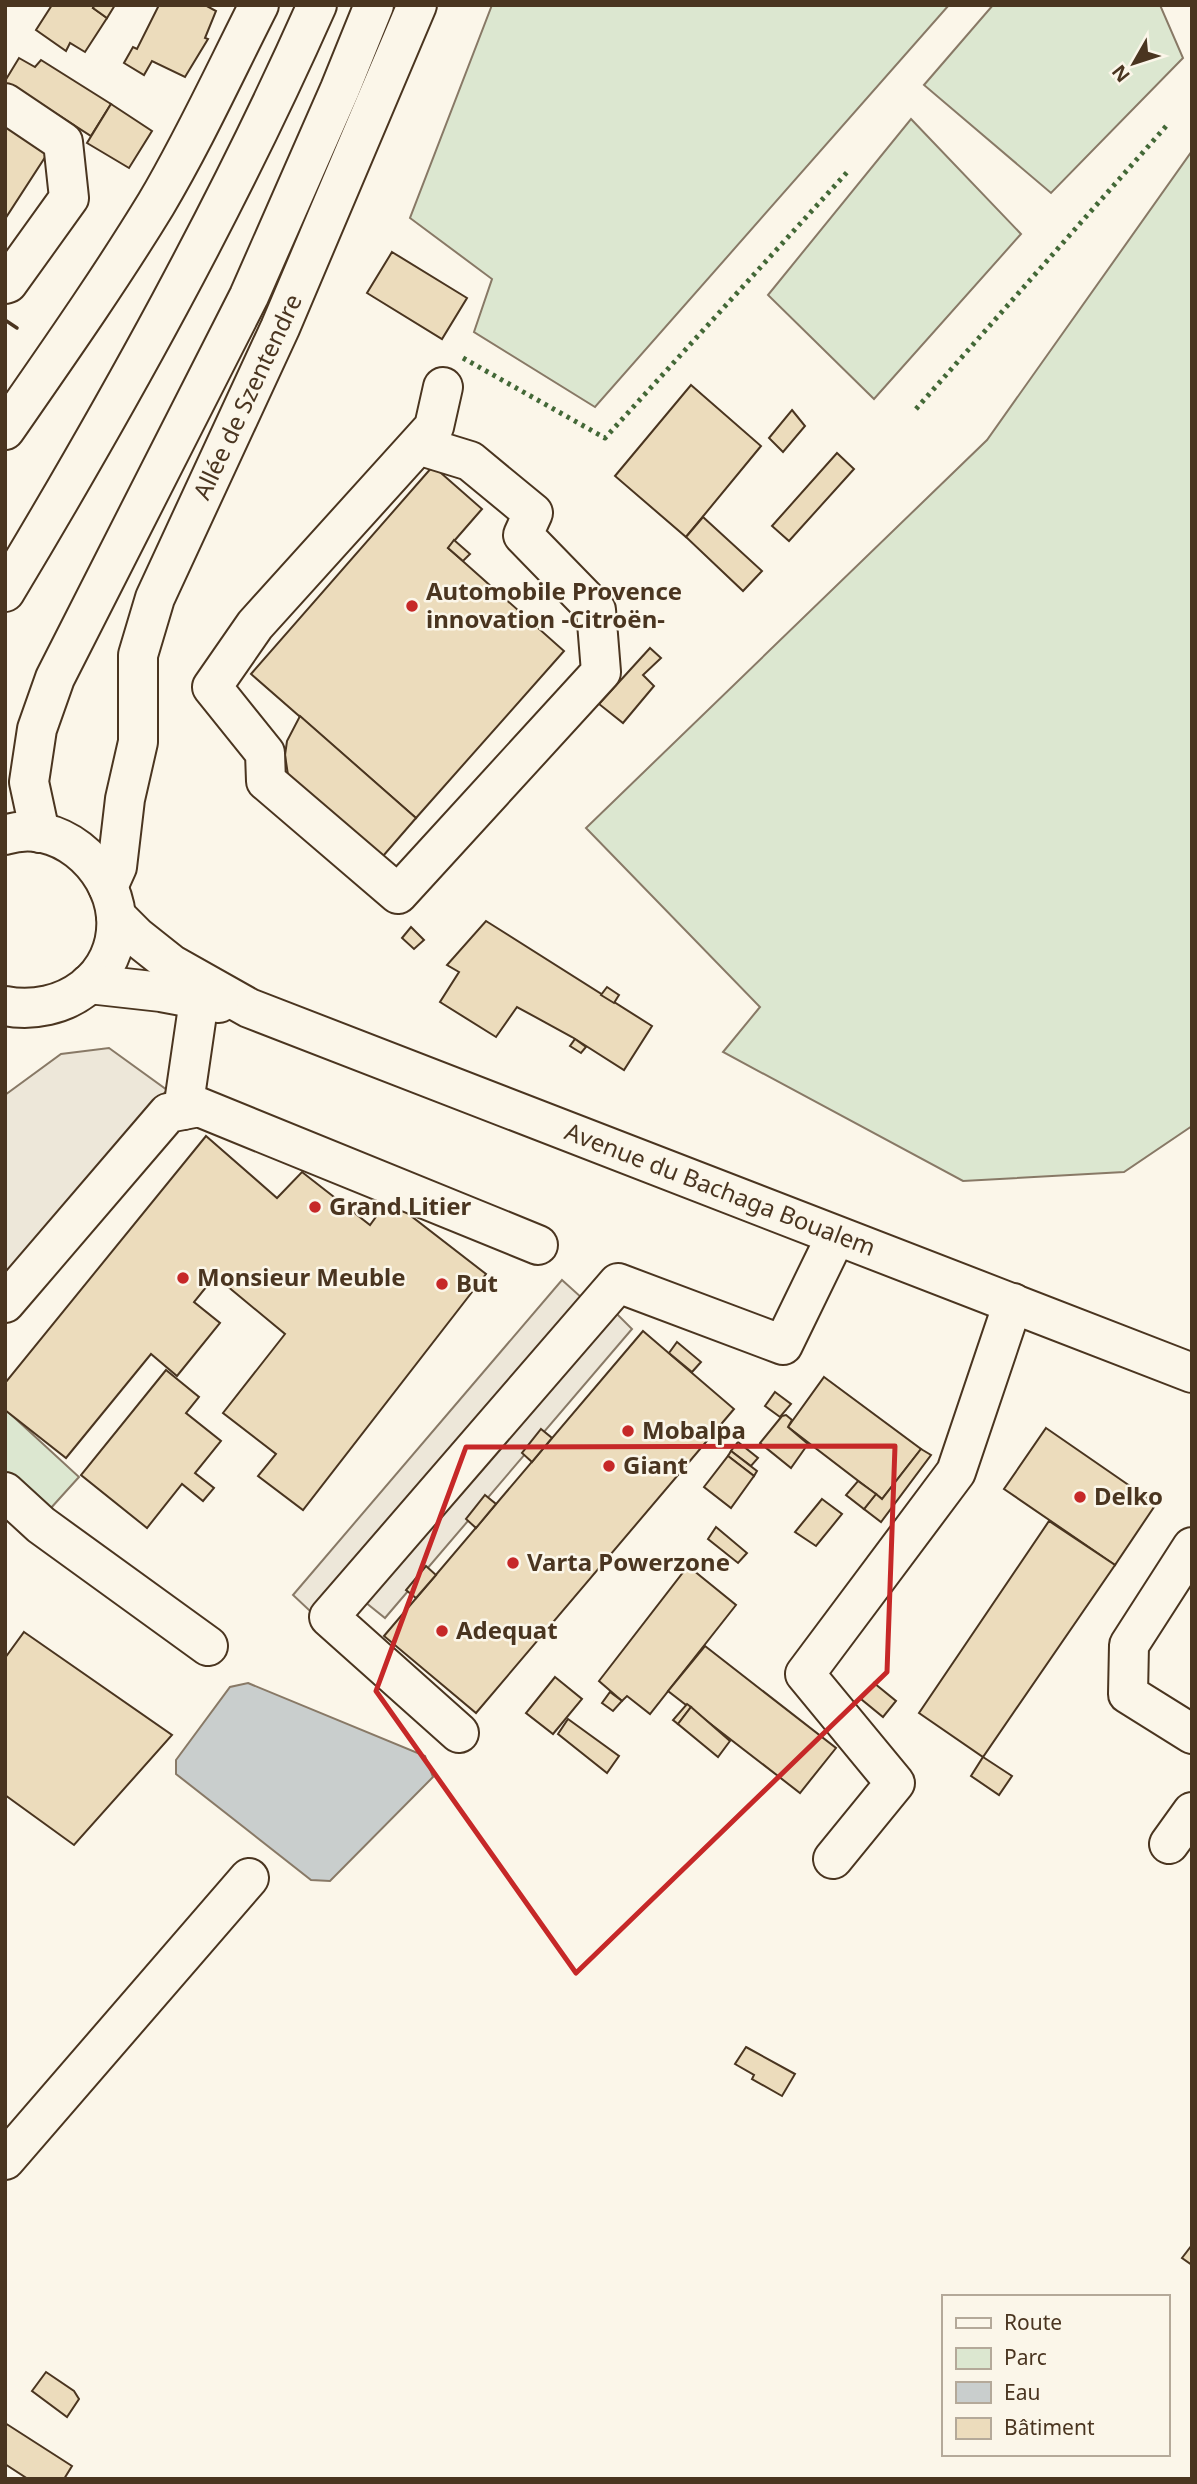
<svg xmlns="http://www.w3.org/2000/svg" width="1197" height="2484" font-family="'Noto Sans',sans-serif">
	<rect width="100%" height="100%" fill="#fbf6e9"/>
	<!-- green -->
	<g fill="#dce7d0" stroke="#887966" stroke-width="2">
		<polygon points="492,5 949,5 595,407 474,332 492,279 410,218"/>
		<polygon points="993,5 1160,5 1183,58 1051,193 924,85"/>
		<polygon points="911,119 1021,234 874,399 768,295"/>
		<polygon points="1192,151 1192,1126 1124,1172 963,1181 723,1052 760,1007 586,828 987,440"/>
		<polygon points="5,1409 79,1477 50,1509 5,1472"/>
	</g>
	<!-- parking -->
	<g fill="#ede7d9" stroke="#887966" stroke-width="2">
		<polygon points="109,1048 167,1090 5,1288 5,1095 61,1054"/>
		<polygon points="562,1280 583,1299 614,1311 632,1329 385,1618 365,1602 310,1611 293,1595"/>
	</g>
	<!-- water -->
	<polygon fill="#c9cecd" stroke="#887966" stroke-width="2" points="248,1683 425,1756 433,1777 330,1881 311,1880 176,1774 176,1760 230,1687"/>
	<!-- building -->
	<g fill="#ecdcbc" stroke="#4a3520" stroke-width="2">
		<polygon points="52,5 95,5 93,8 107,18 85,52 70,43 66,51 36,30"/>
		<polygon points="95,5 115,5 107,18 93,8"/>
		<polygon points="159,5 205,5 216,11 205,38 208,39 185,77 152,61 144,75 124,63 133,47 137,49"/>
		<polygon points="19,58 35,67 41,60 111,104 91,136 24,93 5,91 5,81"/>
		<polygon points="111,104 152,131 129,168 87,143"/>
		<polygon points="5,120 51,148 5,219"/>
		<polygon points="392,252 467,298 442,339 367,293"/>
		<polygon points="691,385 761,446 686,537 615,476"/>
		<polygon points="792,410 805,426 783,452 769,438"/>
		<polygon points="837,453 854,469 789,541 772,526"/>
		<polygon points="433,466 482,509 448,548 564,651 416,818 251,674"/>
		<polygon points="703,517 762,571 743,591 686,537"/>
		<polygon points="454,540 470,554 463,561 448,548"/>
		<polygon points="650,648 661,658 643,675 654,686 623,723 599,704"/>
		<polygon points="300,716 416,818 377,863 288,775 285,755 287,741"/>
		<polygon points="486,921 652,1026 624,1070 572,1037 517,1007 496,1037 440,1002 459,972 447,965"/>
		<polygon points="411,927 424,940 414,949 402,938"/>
		<polygon points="607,987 619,995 614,1003 601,995"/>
		<polygon points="575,1039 586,1047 581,1053 570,1046"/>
		<polygon points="206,1136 277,1198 302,1172 370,1225 389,1199 486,1274 303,1510 258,1476 276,1454 223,1413 285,1334 215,1276 194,1302 220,1323 177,1376 151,1354 66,1458 5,1410 5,1383"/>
		<polygon points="643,1331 734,1409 476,1713 384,1636"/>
		<polygon points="677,1342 701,1362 692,1372 669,1353"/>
		<polygon points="166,1370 199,1397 186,1413 221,1441 195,1473 214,1488 203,1501 182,1484 147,1528 81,1475"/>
		<polygon points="824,1377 921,1449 882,1499 788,1427"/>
		<polygon points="775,1392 791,1404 780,1417 765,1406"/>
		<polygon points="786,1415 792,1420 788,1427 808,1444 791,1468 760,1443 782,1416"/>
		<polygon points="1046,1428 1156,1504 1115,1565 1004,1489"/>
		<polygon points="541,1429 552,1438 532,1462 522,1453"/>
		<polygon points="738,1442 758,1458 751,1466 731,1451"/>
		<polygon points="921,1449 931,1455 881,1522 864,1509 876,1494 882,1499"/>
		<polygon points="731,1451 757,1471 754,1476 728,1456"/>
		<polygon points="728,1456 754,1476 731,1508 704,1487"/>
		<polygon points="858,1481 876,1494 864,1509 846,1495"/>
		<polygon points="485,1495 496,1504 476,1528 466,1519"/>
		<polygon points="822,1499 842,1514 816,1546 795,1532"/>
		<polygon points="1049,1521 1115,1565 983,1757 919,1713"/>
		<polygon points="716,1527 747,1553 738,1563 708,1539"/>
		<polygon points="426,1566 436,1575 416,1598 406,1590"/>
		<polygon points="688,1566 736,1605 650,1714 627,1696 622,1701 599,1681"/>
		<polygon points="24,1632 172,1735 74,1845 5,1795 5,1658"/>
		<polygon points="705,1646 836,1748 800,1793 668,1691"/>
		<polygon points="555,1677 582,1699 553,1734 526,1713"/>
		<polygon points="874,1683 896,1701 883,1717 861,1699"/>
		<polygon points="610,1692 622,1701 613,1711 602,1703"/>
		<polygon points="687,1704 691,1707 678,1724 673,1720"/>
		<polygon points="691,1707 730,1741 718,1757 678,1724"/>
		<polygon points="568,1719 619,1756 607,1773 558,1734"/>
		<polygon points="983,1757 1012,1776 999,1795 971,1776"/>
		<polygon points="746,2047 795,2074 782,2096 752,2079 754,2075 735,2064"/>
		<polygon points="1192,2245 1192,2265 1182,2258"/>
		<polygon points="46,2372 74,2391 79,2399 67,2417 32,2391"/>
		<polygon points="5,2423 72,2466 64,2479 28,2479 5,2464"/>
	</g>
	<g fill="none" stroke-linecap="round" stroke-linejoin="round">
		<defs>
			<g id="minor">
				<polyline points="5,103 63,142 69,198 8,283 5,284"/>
				<polyline points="418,445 470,461 533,513 523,535 596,610 601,672 398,894 266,781 265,753 212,687 255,625 434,427 443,387"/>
				<polyline points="108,887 117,867 125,799 138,742 138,655 155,598 280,328 417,5"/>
				<polyline points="183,1110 199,1000"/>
				<polyline points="5,1303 168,1113 199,1107 538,1245"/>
				<polyline points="5,1492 41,1525 208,1646"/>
				<polyline points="1192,1547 1129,1645 1128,1694 1192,1734"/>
				<polyline points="459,1733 329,1617 618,1283 783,1345 836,1236"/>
				<polyline points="1169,1844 1192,1812"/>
				<polyline points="833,1859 895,1783 805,1674 956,1472 1013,1303"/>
				<polyline points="5,2160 249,1878"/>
			</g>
			<g id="major">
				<path d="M 5,430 C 57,355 109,281 156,204 C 194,140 225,72 259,5"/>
				<path d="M 5,592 C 119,402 227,208 317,5"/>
				<polyline points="40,833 29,782 37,729 55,678 249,296 340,89 374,5"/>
				<path d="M 5,835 C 57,818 111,864 116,916 C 121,978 63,1017 5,1006"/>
				<polyline points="116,916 137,937 171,964 249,1008 1192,1373"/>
				<polyline points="89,984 161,992 219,1003"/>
			</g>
		</defs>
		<!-- minor casing -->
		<use href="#minor" stroke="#4a3520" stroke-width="42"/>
		<!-- major casing -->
		<use href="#major" stroke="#4a3520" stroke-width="42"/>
		<!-- minor -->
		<use href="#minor" stroke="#fbf6e9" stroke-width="38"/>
		<!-- major -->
		<use href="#major" stroke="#fbf6e9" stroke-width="38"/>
		<!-- hedge -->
		<g stroke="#436837" stroke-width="5" stroke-dasharray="3.5 5" stroke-linecap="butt">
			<polyline points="463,358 605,438 850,169"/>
			<polyline points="916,409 1168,124"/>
		</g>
		<!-- wall -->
		<polyline stroke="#4a3520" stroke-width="3.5" points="5,320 17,328"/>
	</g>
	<!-- marked area -->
	<path fill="none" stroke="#c62828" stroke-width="5" stroke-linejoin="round" d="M 895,1446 L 887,1672 L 576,1973 L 376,1691 L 466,1447 Z"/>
	<!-- markers -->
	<g fill="#c62828" stroke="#fbf6e9" stroke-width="2.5">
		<circle cx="412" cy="606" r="7"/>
		<circle cx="315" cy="1207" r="7"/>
		<circle cx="183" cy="1278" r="7"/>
		<circle cx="442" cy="1284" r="7"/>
		<circle cx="628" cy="1431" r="7"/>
		<circle cx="609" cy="1466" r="7"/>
		<circle cx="1080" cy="1497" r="7"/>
		<circle cx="513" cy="1563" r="7"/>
		<circle cx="442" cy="1631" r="7"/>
	</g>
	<g text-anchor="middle" stroke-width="5" stroke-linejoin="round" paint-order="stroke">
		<!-- street labels -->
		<g font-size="24" fill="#4a3520" stroke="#fbf6e9">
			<text transform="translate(248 397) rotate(-65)" y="8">Allée de Szentendre</text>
			<text transform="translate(720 1190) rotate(21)" y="8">Avenue du Bachaga Boualem</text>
		</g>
		<!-- poi labels -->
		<g font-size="24" font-weight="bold" fill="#4a3520" stroke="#fbf6e9" text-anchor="start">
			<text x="426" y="600">Automobile Provence<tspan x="426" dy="28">innovation -Citroën-</tspan></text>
			<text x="329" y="1215">Grand Litier</text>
			<text x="197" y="1286">Monsieur Meuble</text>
			<text x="456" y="1292">But</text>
			<text x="642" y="1439">Mobalpa</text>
			<text x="623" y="1474">Giant</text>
			<text x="1094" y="1505">Delko</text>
			<text x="527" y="1571">Varta Powerzone</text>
			<text x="456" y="1639">Adequat</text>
		</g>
	</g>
	<!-- border -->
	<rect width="1197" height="2484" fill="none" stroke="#4a3520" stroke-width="14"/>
	<!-- legend -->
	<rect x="942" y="2295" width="228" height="161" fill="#fbf6e9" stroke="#b4a999" stroke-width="2"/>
	<rect x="956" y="2318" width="35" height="10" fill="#fbf6e9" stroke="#b4a999" stroke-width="2"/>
	<text x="1004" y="2330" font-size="21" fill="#4a3520">Route</text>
	<rect x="956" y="2348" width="35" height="21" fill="#dce7d0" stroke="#b4a999" stroke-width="2"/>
	<text x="1004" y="2365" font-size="21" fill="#4a3520">Parc</text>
	<rect x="956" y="2382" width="35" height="21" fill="#c9cecd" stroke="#b4a999" stroke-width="2"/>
	<text x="1004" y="2400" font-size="21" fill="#4a3520">Eau</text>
	<rect x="956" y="2418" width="35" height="21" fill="#ecdcbc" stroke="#b4a999" stroke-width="2"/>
	<text x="1004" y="2435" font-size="21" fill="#4a3520">Bâtiment</text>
	<!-- north arrow -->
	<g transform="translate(1134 63) rotate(231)" stroke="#fbf6e9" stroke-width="5" paint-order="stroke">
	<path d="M0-5L12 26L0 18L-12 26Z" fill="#4a3520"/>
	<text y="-10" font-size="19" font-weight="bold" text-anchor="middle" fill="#4a3520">N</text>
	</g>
</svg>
